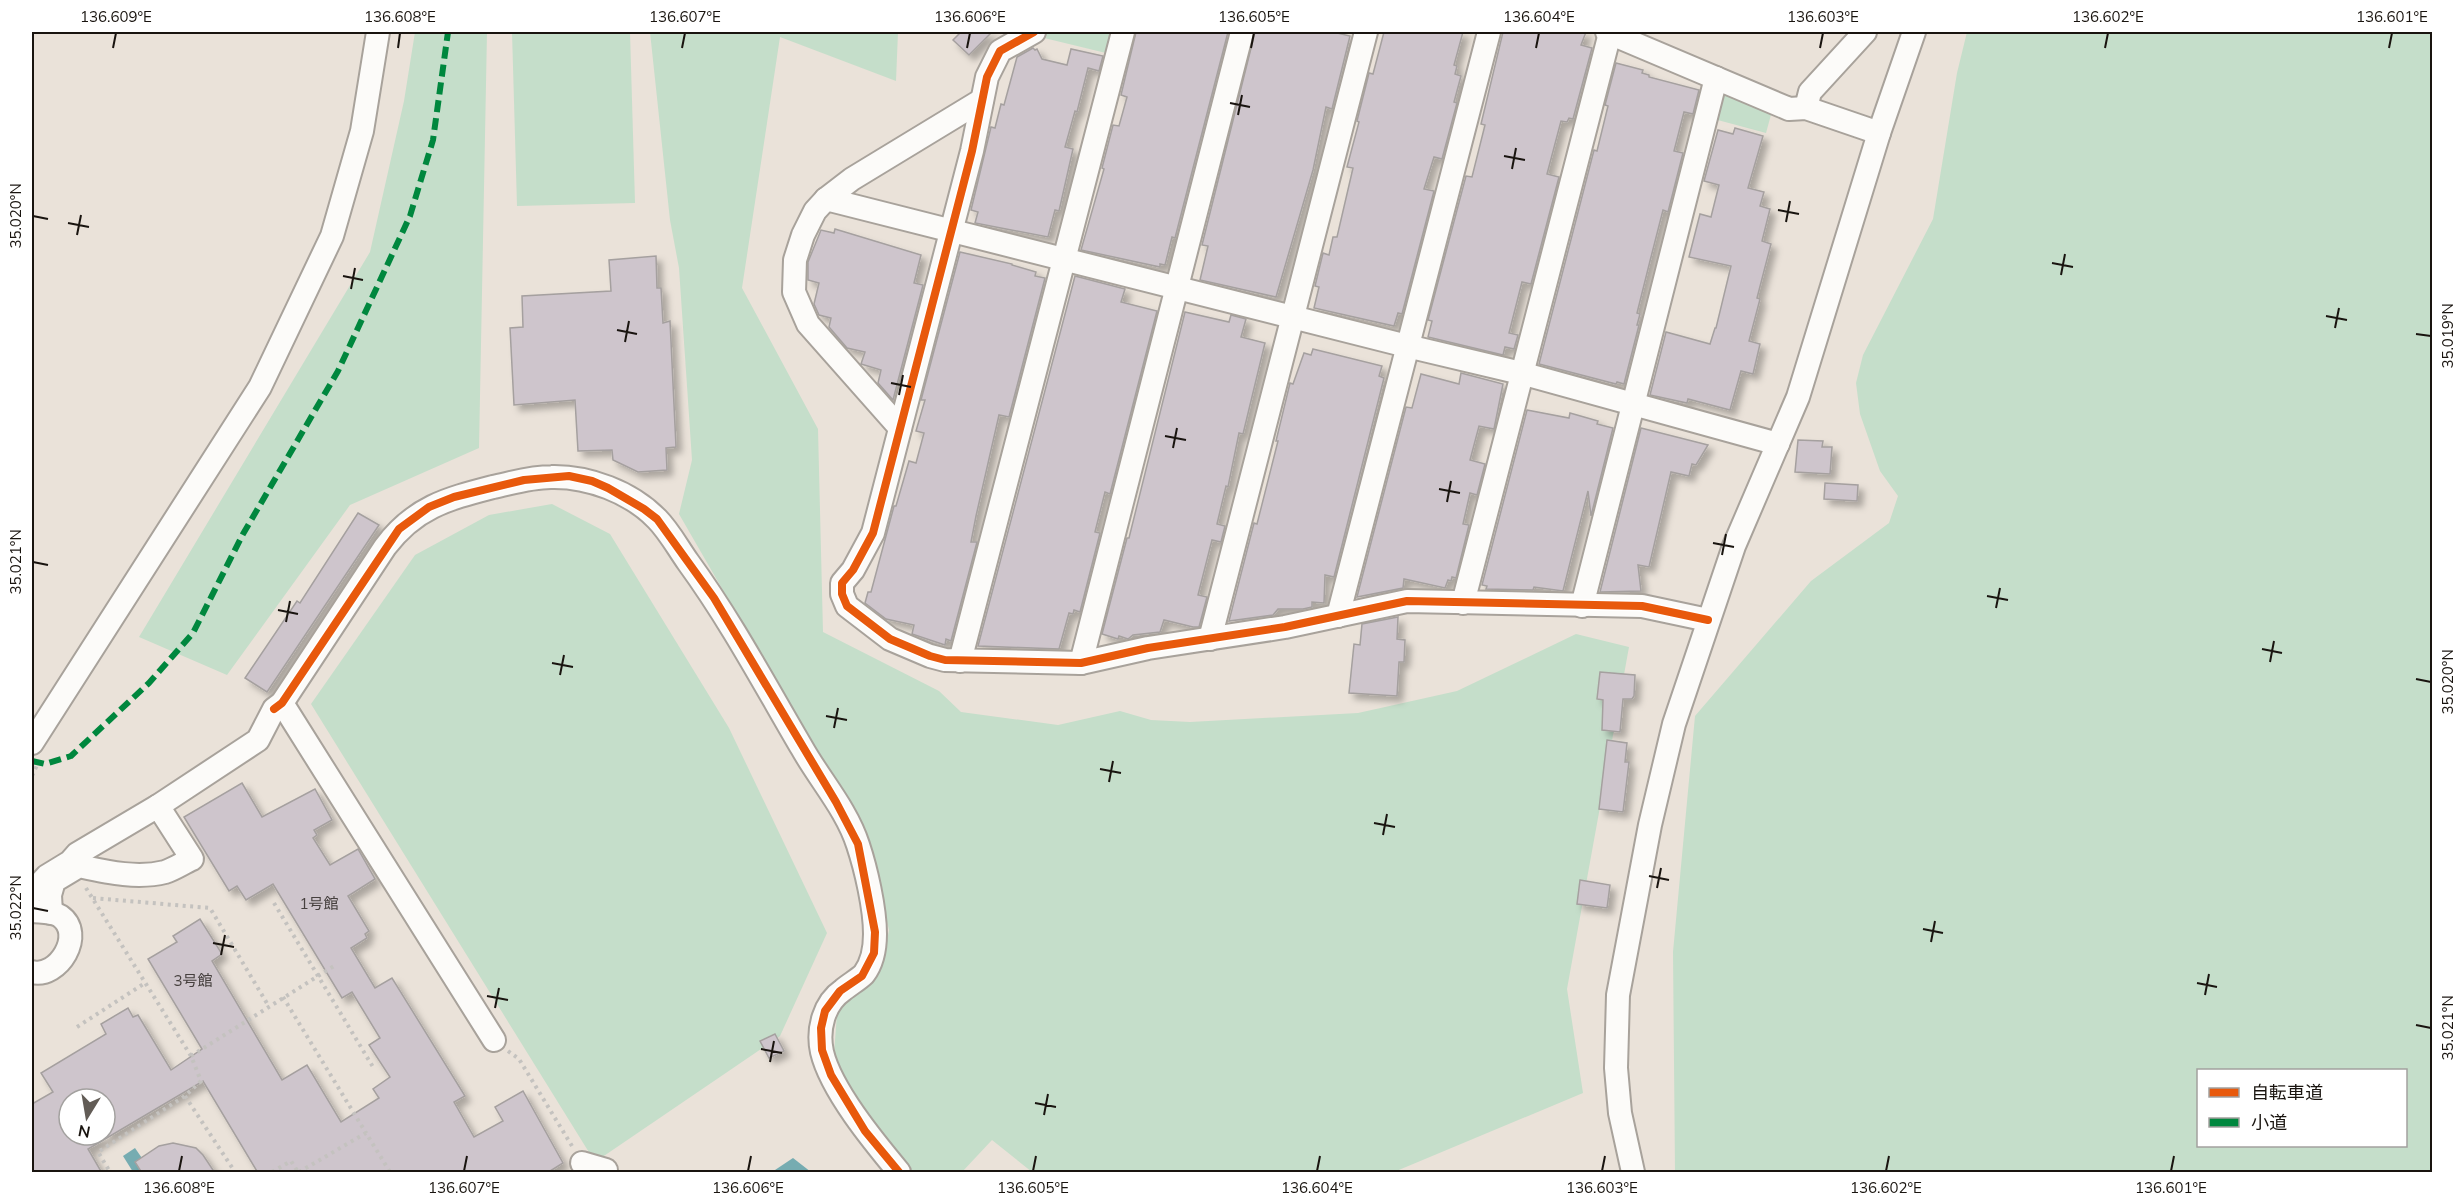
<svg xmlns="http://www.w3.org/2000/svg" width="2464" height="1204" font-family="Mulish,'Noto Sans JP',sans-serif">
	<defs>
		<filter id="shadow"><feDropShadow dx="5.5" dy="5.5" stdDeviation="3" flood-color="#0004"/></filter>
	</defs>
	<rect width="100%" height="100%" fill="#eae2d9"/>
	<!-- green -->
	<g fill="#c5deca" fill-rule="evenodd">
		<polygon points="415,32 487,32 479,448 350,505 227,675 139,637 370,252 404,101"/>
		<polygon points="512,32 630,32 635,203 517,206"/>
		<polygon points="650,32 898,32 896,81 780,37 742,288 818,429 823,632 939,691 961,712 1058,725 1120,711 1151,720 1190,722 1358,713 1457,691 1576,634 1629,647 1567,989 1583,1093 1394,1172 1032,1172 992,1140 962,1172 912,1172 865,1117 834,1054 837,1014 846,999 869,983 883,962 889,930 868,842 679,514 692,460 679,268 670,220"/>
		<polygon points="1046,32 1112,32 1106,53 1040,37"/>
		<path d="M 1967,32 L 2432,32 L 2432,1172 L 1675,1172 L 1673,952 L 1695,716 L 1811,581 L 1889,523 L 1898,496 L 1880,471 L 1860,414 L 1856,383 L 1863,355 L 1933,219 L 1957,73 ZM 2406,1070 L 2406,1146 L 2198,1146 L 2198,1070 Z"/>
		<polygon points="1728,92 1772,111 1766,133 1714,119 1722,94"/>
		<polygon points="552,504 610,534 729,728 827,933 780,1036 595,1162 311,704 415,555 489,515"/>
	</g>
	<!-- water -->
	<g fill="#76acb1">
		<polygon points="135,1148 148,1167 139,1172 133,1172 123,1156"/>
		<polygon points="793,1158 811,1172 772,1172"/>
	</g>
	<!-- building -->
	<g fill="#cec5cc" stroke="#a5a09f" stroke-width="1.5" fill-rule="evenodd" filter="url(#shadow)">
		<polygon points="961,32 992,32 969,55 953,40"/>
		<polygon points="1136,32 1228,32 1175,238 1172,237 1165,265 1160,264 1160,267 1081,250 1104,169 1102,168 1113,125 1119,126 1127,97 1121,95"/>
		<polygon points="1255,32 1333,32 1350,36 1332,109 1326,107 1313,170 1276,297 1200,280 1208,246 1202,245"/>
		<polygon points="1384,32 1463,32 1454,65 1457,66 1455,74 1461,76 1454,102 1457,103 1442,159 1434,157 1424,189 1434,191 1402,314 1398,313 1394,326 1314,308 1319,287 1315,286 1323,253 1329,255 1333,237 1337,237 1353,168 1347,167 1359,122 1357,121 1369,73 1373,74"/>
		<polygon points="1503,32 1586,32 1581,45 1592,48 1573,119 1569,118 1567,122 1561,121 1547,174 1559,177 1531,284 1522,282 1509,333 1518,335 1514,349 1505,347 1503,355 1428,337 1432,321 1428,320 1466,176 1472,177 1485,125 1481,124"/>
		<polygon points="1033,48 1035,50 1037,49 1042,59 1067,65 1071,49 1103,56 1099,71 1088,68 1077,112 1075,111 1065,147 1073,149 1059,211 1055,210 1048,237 975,223 978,212 971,210 991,127 995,128 1001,104 1004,105 1017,57"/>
		<polygon points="1616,63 1643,70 1642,73 1649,75 1649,77 1699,90 1693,114 1684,112 1674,151 1683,153 1668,212 1663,210 1650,261 1637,313 1640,314 1637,325 1639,325 1624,384 1617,382 1616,384 1539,364 1594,150 1597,151 1608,106 1605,105"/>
		<polygon points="1735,128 1763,136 1748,188 1764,192 1760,206 1770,209 1762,241 1771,244 1757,298 1760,299 1749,341 1760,344 1753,374 1741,371 1730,410 1688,399 1687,403 1650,395 1666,332 1710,344 1715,328 1716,328 1731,266 1689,257 1700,214 1711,217 1719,185 1704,181 1718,130 1733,134"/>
		<polygon points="835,229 921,255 914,283 923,285 893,400 878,383 881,370 861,364 865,352 847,348 829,327 831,318 819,315 814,304 819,283 808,280 808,262 821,230 834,233"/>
		<polygon points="960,252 1012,264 1012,265 1036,272 1035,276 1045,278 1009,417 999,415 976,516 971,542 977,542 951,641 946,639 945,645 912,634 914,625 886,619 865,603 868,592 871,592 894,506 896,506 909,461 916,463 924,433 916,431 925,400 921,400"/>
		<polygon points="656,256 657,288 661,288 663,323 670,321 676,447 666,448 667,470 638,472 613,460 612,450 578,451 575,400 514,405 510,328 523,327 522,296 611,291 609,260"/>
		<polygon points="1075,276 1125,289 1121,302 1157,311 1110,494 1105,492 1095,532 1100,533 1080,612 1074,610 1073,614 1069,613 1059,649 978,646"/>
		<polygon points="1185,312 1229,322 1231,315 1246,319 1241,337 1265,343 1243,434 1239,433 1228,487 1226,486 1217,524 1225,526 1221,542 1212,540 1198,595 1207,597 1199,627 1193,627 1164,620 1160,632 1133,635 1128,639 1119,636 1118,639 1102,634 1127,538 1129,538"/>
		<polygon points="1313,349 1382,366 1379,376 1384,378 1334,577 1325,575 1324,603 1312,602 1312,607 1303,609 1278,609 1273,615 1229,621 1254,523 1257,524 1278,441 1276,441 1290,383 1293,384 1304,353 1311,355"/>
		<polygon points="1461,373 1503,384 1494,429 1479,426 1470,460 1485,464 1477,495 1470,493 1463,524 1469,525 1456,578 1452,577 1451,581 1448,580 1445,588 1404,579 1403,588 1357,597 1406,407 1412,408 1421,374 1459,384"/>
		<polygon points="1527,410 1569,418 1570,413 1598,421 1597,424 1613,428 1591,516 1588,491 1563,591 1534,587 1533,590 1486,589 1487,586 1482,585"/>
		<polygon points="1641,428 1708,445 1696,465 1692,464 1689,476 1671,472 1649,567 1638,565 1641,591 1600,592"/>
		<polygon points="1798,440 1823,441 1822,447 1832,447 1830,474 1795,472"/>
		<polygon points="1825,483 1858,485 1857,501 1824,499"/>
		<polygon points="358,513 379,525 267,692 245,678 297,601 300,603"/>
		<polygon points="1398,617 1397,639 1405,640 1404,662 1399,662 1397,696 1349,693 1354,644 1360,645 1362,624"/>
		<polygon points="1600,672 1635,675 1634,696 1632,699 1623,699 1620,732 1602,730 1603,700 1597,699"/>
		<polygon points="1607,740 1627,743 1625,762 1629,762 1623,812 1599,809"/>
		<path d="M 242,783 L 262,817 L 315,789 L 332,820 L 314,830 L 317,835 L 313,838 L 330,865 L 358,849 L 375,879 L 348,896 L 369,931 L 365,934 L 367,938 L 351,948 L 375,988 L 392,978 L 465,1096 L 454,1102 L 474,1137 L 503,1121 L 495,1107 L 523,1091 L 563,1163 L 547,1173 L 258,1173 L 203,1081 L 88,1149 L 102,1173 L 32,1173 L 32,1104 L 53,1092 L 41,1073 L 106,1034 L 101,1024 L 128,1008 L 133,1017 L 138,1015 L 171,1070 L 202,1049 L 148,959 L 177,942 L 173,936 L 200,919 L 222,954 L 212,961 L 282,1080 L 307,1065 L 341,1122 L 379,1098 L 373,1089 L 390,1077 L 369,1045 L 380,1038 L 352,992 L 342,998 L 273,884 L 246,900 L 237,886 L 229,891 L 184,817 ZM 69,1099 L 105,1099 L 105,1135 L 69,1135 Z"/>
		<polygon points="1580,880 1610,885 1607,908 1577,904"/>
		<polygon points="775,1034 784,1051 769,1058 760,1041"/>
		<polygon points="173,1143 196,1148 203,1155 215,1173 142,1173 135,1162 159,1146"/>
	</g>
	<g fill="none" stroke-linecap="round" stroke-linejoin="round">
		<defs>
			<g id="minor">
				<polyline points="1034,32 1000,51 987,77 972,151 873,533 853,570 842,583 842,594 847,606 890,639 930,656 945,660 1081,663 1148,648 1285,627 1407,601 1642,606 1708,620"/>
				<polyline points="1607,32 1789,109 1806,108 1879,133"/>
				<polyline points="1806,108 1810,92 1865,32"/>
				<polyline points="826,199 1407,346 1521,373 1778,444"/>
				<polyline points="900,428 808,324 794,292 795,260 803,235 815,211 826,199 852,179 982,100"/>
				<polyline points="1463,603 1610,33"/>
				<polyline points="1582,606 1716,78"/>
				<polyline points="1338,616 1489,32"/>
				<polyline points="1210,639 1366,32"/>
				<polyline points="960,661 1123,32"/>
				<polyline points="1081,663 1242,32"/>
				<polyline points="282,703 494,1040"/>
				<polyline points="32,743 260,387 332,236 362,131 378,32"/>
				<path d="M 158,806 L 258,740 L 274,709 L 282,703 L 385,547 C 415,507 447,499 493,487 C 512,483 531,477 551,477 C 588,476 631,492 657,519 C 669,531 678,548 688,562 C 731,621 765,685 802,748 C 820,780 847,810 858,845 C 866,869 875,908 875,934 C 875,948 873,962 864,974 C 858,980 850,984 843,990 C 824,1003 817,1029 822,1052 C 831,1090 874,1142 899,1172"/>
				<path d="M 32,892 L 47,876 L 70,862 L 77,854 L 158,806 L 192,859 C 183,863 174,869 165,872 C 137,879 107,872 79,866 L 54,881 L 50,895 L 51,913"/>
				<path d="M 32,911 C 41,912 52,911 60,916 C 86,934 58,979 32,972"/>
				<polyline points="582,1163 606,1170 606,1172"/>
				<polyline points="1633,1172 1620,1113 1616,1068 1618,995 1650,825 1674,724 1734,546 1798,397 1879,133 1914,32"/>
			</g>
		</defs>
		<!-- minor casing -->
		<use href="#minor" stroke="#a8a29b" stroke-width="26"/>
		<!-- path -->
		<g stroke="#c4c2bf" stroke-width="4" stroke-dasharray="3 4.5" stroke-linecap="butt">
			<polyline points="32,776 38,763"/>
			<polyline points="86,888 191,1056 201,1081 185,1096 98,1152 110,1172"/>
			<polyline points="93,898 210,908 268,1005"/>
			<polyline points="274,903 373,1067"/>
			<polyline points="283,997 366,1133"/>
			<polyline points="77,1027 145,983"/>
			<polyline points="508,1051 519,1059 572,1146"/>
			<polyline points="191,1056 334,966"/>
			<polyline points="185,1096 235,1172"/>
			<polyline points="272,1172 291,1161 298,1172"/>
			<polyline points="299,1172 366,1133 390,1172"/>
		</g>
		<!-- minor -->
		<use href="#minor" stroke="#fcfbf9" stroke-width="22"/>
		<!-- quiet -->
		<polyline stroke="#00873e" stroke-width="6" stroke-dasharray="12 6" stroke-linecap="butt" points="32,761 45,764 71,756 149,683 193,633 243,534 338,371 410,216 433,140 448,32"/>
		<defs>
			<g id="cycleway">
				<polyline points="1034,32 1000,51 987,77 972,151 873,533 853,570 842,583 842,594 847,606 890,639 930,656 945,660 1081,663 1148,648 1285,627 1407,601 1642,606 1708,620"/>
				<polyline points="274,709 282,703 399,529 429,507 454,497 524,480 569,476 592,481 608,488 644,509 657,519 714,598 836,802 858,844 875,932 874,953 862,976 840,991 825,1011 821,1028 822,1050 831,1075 865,1131 899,1172"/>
			</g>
		</defs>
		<!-- cycleway casing -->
		<use href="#cycleway" stroke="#fff" stroke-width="11"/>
		<!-- cycleway -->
		<use href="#cycleway" stroke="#e8590c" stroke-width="8"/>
	</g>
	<!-- ticks -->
	<path fill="none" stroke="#19140f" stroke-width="2" d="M 113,48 L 116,33M 398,48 L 400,33M 682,48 L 685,33M 967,48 L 970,33M 1251,48 L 1254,33M 1536,48 L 1539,33M 1820,48 L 1823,33M 2105,48 L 2108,33M 2389,48 L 2392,33M 1230,103 L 1250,107M 1238,115 L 1242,95M 1504,156 L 1525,160M 1512,169 L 1516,148M 1778,210 L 1799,214M 33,216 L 48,219M 1786,222 L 1790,201M 68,223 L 89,227M 77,235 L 81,215M 2052,263 L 2073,267M 2061,275 L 2065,254M 343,276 L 363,280M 351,289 L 355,268M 2326,316 L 2347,320M 2335,328 L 2339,308M 617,330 L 637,334M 2416,334 L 2431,336M 625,342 L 629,321M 891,383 L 911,387M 899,395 L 903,375M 1165,436 L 1186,440M 1173,448 L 1177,428M 1439,489 L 1460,493M 1447,502 L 1451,481M 1713,543 L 1734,547M 1722,555 L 1726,534M 33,562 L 48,565M 1987,596 L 2008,600M 1996,608 L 2000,588M 278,610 L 298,614M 286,622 L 290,601M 2262,649 L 2282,653M 2270,662 L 2274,641M 552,663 L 573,667M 560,675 L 564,655M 2416,679 L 2431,682M 826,716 L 847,720M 834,728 L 838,708M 1100,769 L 1121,773M 1109,782 L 1113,761M 1374,823 L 1395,827M 1383,835 L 1387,814M 1649,876 L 1669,880M 1657,888 L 1661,868M 33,908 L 48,911M 1923,929 L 1943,933M 1931,942 L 1935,921M 213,943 L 234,947M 221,955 L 225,935M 2197,983 L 2217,987M 2205,995 L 2209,974M 487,996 L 508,1000M 495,1008 L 499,988M 2416,1025 L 2431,1028M 761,1049 L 782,1053M 770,1062 L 774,1041M 1035,1103 L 1056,1107M 1044,1115 L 1048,1094M 179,1171 L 182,1156M 464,1171 L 467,1156M 748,1171 L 751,1156M 1033,1171 L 1036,1156M 1317,1171 L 1320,1156M 1602,1171 L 1605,1156M 1886,1171 L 1889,1156M 2171,1171 L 2174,1156"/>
	<g text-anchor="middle" stroke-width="4.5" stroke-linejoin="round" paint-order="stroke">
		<!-- number labels -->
		<g font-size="15" fill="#46403e">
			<text x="319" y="909">1号館</text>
			<text x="193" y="986">3号館</text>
		</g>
	</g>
	<!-- border -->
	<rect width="2464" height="1204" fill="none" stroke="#ffffff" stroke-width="66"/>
	<!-- legend -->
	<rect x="2197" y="1069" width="210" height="78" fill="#ffffff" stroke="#a3a19f" stroke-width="1.5"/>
	<rect x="2209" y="1088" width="30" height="9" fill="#e8590c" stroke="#a3a19f" stroke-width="1.5"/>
	<text x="2251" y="1099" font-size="18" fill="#19140f">自転車道</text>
	<rect x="2209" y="1118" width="30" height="9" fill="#00873e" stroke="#a3a19f" stroke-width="1.5"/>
	<text x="2251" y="1129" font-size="18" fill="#19140f">小道</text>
	<!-- north arrow -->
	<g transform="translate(87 1117) rotate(191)"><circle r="28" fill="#ffffff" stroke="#a3a19f" stroke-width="1.5"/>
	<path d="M0-4.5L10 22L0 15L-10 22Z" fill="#625c56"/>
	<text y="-9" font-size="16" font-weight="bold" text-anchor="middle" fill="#19140f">N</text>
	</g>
	<rect x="33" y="33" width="2398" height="1138" fill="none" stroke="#19140f" stroke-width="2"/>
	<g font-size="15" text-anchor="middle" fill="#19140f">
		<text x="116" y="22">136.609°E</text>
		<text x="400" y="22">136.608°E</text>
		<text x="685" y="22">136.607°E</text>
		<text x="970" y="22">136.606°E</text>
		<text x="1254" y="22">136.605°E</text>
		<text x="1539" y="22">136.604°E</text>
		<text x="1823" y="22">136.603°E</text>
		<text x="2108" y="22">136.602°E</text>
		<text x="2392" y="22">136.601°E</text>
		<text transform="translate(16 216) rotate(-90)" y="5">35.020°N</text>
		<text transform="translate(2448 336) rotate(-90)" y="5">35.019°N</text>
		<text transform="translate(16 562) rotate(-90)" y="5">35.021°N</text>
		<text transform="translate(2448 682) rotate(-90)" y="5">35.020°N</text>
		<text transform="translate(16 908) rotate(-90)" y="5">35.022°N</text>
		<text transform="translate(2448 1028) rotate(-90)" y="5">35.021°N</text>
		<text x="179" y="1193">136.608°E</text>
		<text x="464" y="1193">136.607°E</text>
		<text x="748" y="1193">136.606°E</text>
		<text x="1033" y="1193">136.605°E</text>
		<text x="1317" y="1193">136.604°E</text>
		<text x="1602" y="1193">136.603°E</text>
		<text x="1886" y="1193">136.602°E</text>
		<text x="2171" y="1193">136.601°E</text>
	</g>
</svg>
